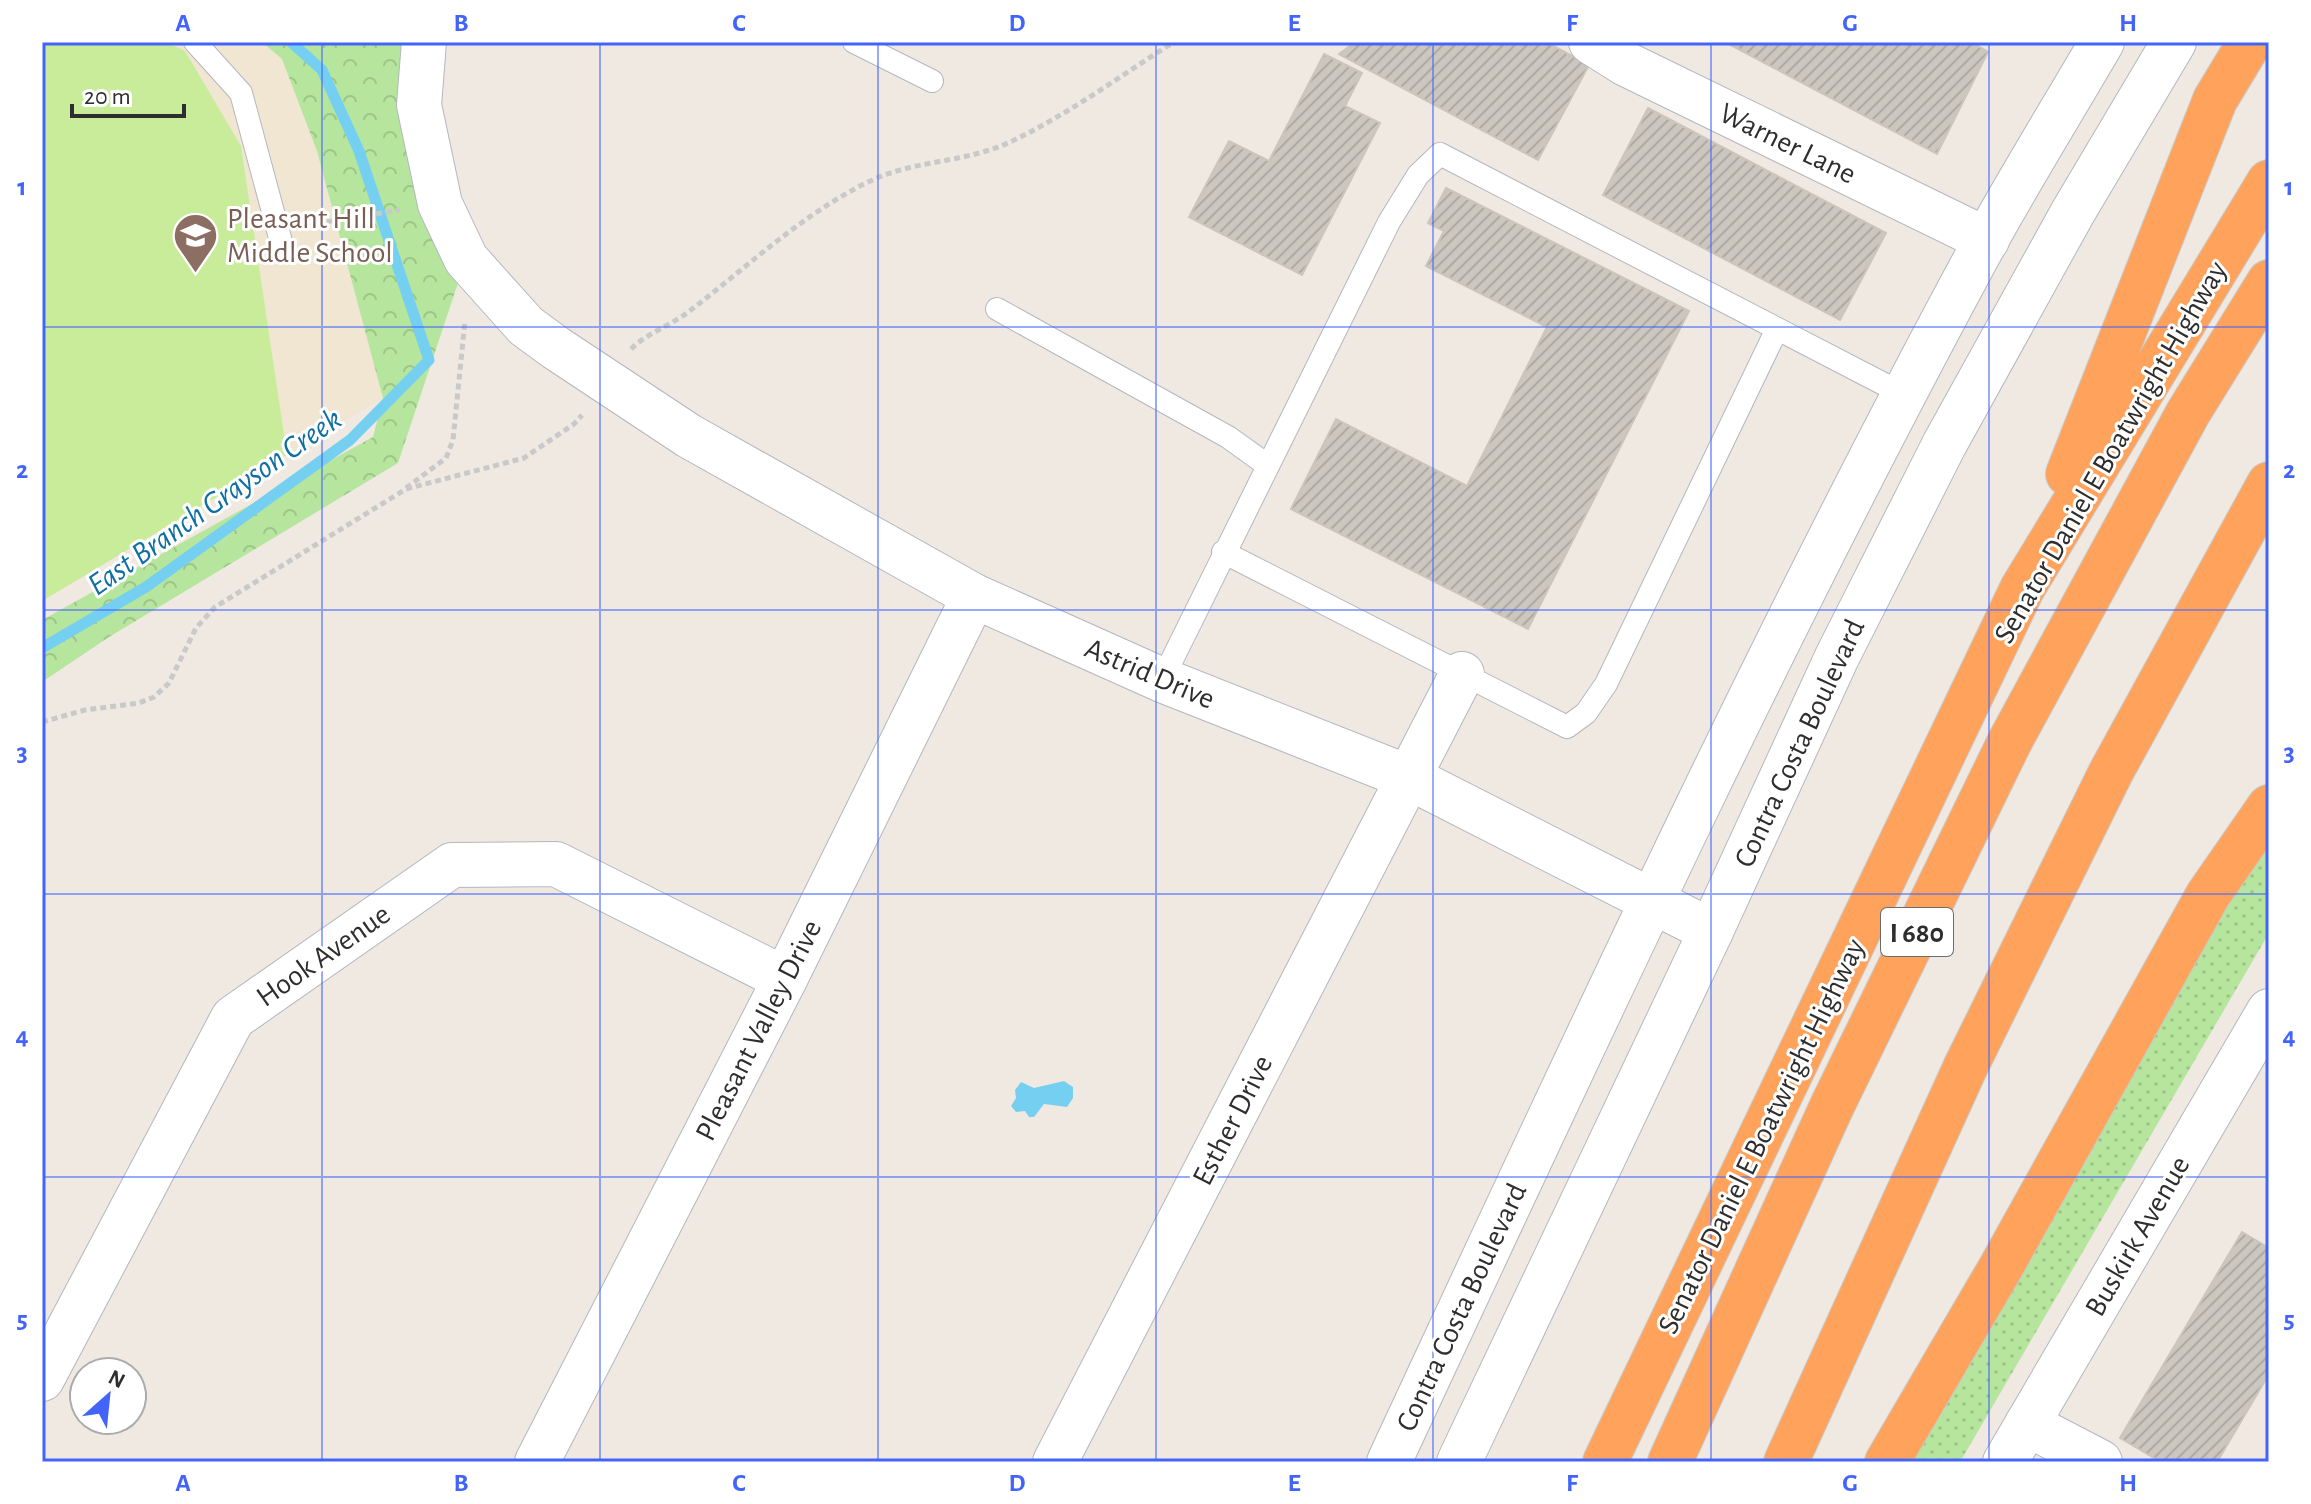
<svg xmlns="http://www.w3.org/2000/svg" width="2311" height="1504" font-family="'Alegreya Sans',sans-serif">
	<defs>
		<pattern id="grass-dots" width="8" height="8" patternUnits="userSpaceOnUse" patternTransform="scale(2)"><rect width="8" height="8" fill="#b6e59e"/><path d="M2 2h.1M6 6h.1" fill="none" stroke="#9dc588" stroke-width="1.8" stroke-linecap="round"/></pattern>
		<pattern id="forest-crowns" width="20" height="18" patternUnits="userSpaceOnUse" patternTransform="scale(2)"><rect width="20" height="18" fill="#b6e59e"/><path d="M2 6a3 3 0 1 1 6 0M12 15a3 3 0 1 1 6 0" fill="none" stroke="#9dc588"/></pattern>
		<pattern id="building-hatch" width="6" height="6" patternUnits="userSpaceOnUse" patternTransform="scale(2)"><rect width="6" height="6" fill="#cbc7bf"/><path d="M-1 1l2-2M0 6l6-6M5 7l2-2" fill="none" stroke="#afaba4"/></pattern>
	</defs>
	<rect width="100%" height="100%" fill="#efe9e1"/>
	<!-- education -->
	<polygon fill="#f0e6d1" points="42,42 262,42 282,59 317,151 383,398 42,601"/>
	<!-- grass -->
	<polygon fill="url(#grass-dots)" points="2269,807 2269,933 1960,1462 1888,1462"/>
	<!-- forest -->
	<polygon fill="url(#forest-crowns)" points="262,42 424,42 466,259 398,463 109,637 42,682 42,620 373,437 383,398 317,151 282,59"/>
	<!-- pitch -->
	<polygon fill="#c9ec9a" points="42,42 166,42 185,51 241,146 287,455 42,601"/>
	<!-- water -->
	<polygon fill="#75cff0" points="1064,1081 1073,1087 1073,1098 1067,1107 1044,1104 1034,1117 1029,1117 1025,1111 1016,1112 1011,1106 1016,1098 1015,1090 1021,1082 1034,1088"/>
	<g fill="none" stroke-linecap="round" stroke-linejoin="round">
		<!-- stream -->
		<polyline stroke="#75cff0" stroke-width="11" points="42,648 146,587 350,440 429,360 359,151 322,70 291,42"/>
	</g>
	<!-- building -->
	<g fill="url(#building-hatch)" stroke="#cbc5ba" stroke-width="2">
		<polygon points="1355,42 1546,42 1589,65 1538,160 1339,54"/>
		<polygon points="1725,42 1971,42 1988,52 1937,154"/>
		<polygon points="1324,54 1362,73 1345,106 1380,123 1302,275 1189,217 1229,141 1269,161"/>
		<polygon points="1648,108 1886,233 1840,320 1603,195"/>
		<polygon points="1446,188 1689,311 1528,629 1291,509 1336,419 1467,486 1547,327 1426,266 1444,231 1428,223"/>
		<polygon points="2242,1232 2269,1248 2269,1374 2217,1462 2161,1462 2120,1438"/>
	</g>
	<g fill="none" stroke-linecap="round" stroke-linejoin="round">
		<defs>
			<g id="service">
				<polyline points="195,42 241,93 283,249"/>
				<polyline points="854,42 932,81"/>
				<polyline points="997,309 1228,437 1267,465"/>
				<polyline points="1223,552 1567,727 1586,713 1606,684 1777,329"/>
				<polyline points="1162,680 1389,222 1418,175 1440,154 1905,395"/>
			</g>
			<g id="minor">
				<polyline points="1591,42 1626,64 1987,240"/>
				<polyline points="42,1379 233,1018 452,865 556,864 785,979"/>
				<polyline points="2027,1424 2100,1462"/>
				<polyline points="537,1462 785,979 974,596"/>
				<polyline points="1055,1462 1462,674"/>
			</g>
			<polyline id="tertiary" points="424,42 419,105 440,204 466,259 526,326 556,348 689,436 974,596 1162,680 1410,778 1711,931"/>
			<g id="secondary">
				<path d="M 1389,1462 C 1580,1052 1769,640 1985,242 C 2022,175 2063,109 2102,42"/>
				<polyline points="1459,1462 1711,931 1837,657 1944,445 2073,212 2174,42"/>
				<polyline points="2005,1462 2269,1011"/>
			</g>
			<g id="motorway">
				<polyline points="2068,474 2215,100 2250,42"/>
				<polyline points="1605,1462 2022,589 2269,182"/>
				<polyline points="1670,1462 1832,1106 2009,743 2188,413 2269,282"/>
				<polyline points="1786,1462 1965,1068 2111,772 2269,484"/>
				<polyline points="1887,1462 2001,1267 2208,895 2269,807"/>
			</g>
		</defs>
		<!-- service casing -->
		<use href="#service" stroke="#b4b7c1" stroke-width="24"/>
		<!-- minor casing -->
		<use href="#minor" stroke="#b4b7c1" stroke-width="46"/>
		<!-- tertiary casing -->
		<use href="#tertiary" stroke="#b4b7c1" stroke-width="46"/>
		<!-- secondary casing -->
		<use href="#secondary" stroke="#b4b7c1" stroke-width="46"/>
		<!-- motorway casing -->
		<use href="#motorway" stroke="#c9c9c9" stroke-width="46"/>
		<!-- path -->
		<g stroke="#c9c9c9" stroke-width="5" stroke-dasharray="6 4" stroke-linecap="butt">
			<polyline points="307,225 400,210"/>
			<path d="M 631,349 C 646,334 669,326 687,313 C 746,268 801,215 868,182 C 912,160 964,163 1008,143 C 1066,116 1120,76 1174,42"/>
			<polyline points="406,488 446,458 453,440 465,320"/>
			<polyline points="42,722 85,710 139,703 154,697 169,683 196,628 215,607 406,489 524,458 574,424 582,415"/>
		</g>
		<!-- service -->
		<use href="#service" stroke="#fff" stroke-width="22"/>
		<!-- minor -->
		<use href="#minor" stroke="#fff" stroke-width="44"/>
		<!-- tertiary -->
		<use href="#tertiary" stroke="#fff" stroke-width="44"/>
		<!-- secondary -->
		<use href="#secondary" stroke="#fff" stroke-width="44"/>
		<!-- motorway -->
		<use href="#motorway" stroke="#ffa35c" stroke-width="44"/>
	</g>
	<!-- grid -->
	<path fill="none" stroke="#4264fb" stroke-width="2" stroke-opacity="0.55" d="M 322,42 L 322,1462M 600,42 L 600,1462M 878,42 L 878,1462M 1156,42 L 1156,1462M 1433,42 L 1433,1462M 1711,42 L 1711,1462M 1989,42 L 1989,1462M 42,327 L 2269,327M 42,610 L 2269,610M 42,894 L 2269,894M 42,1177 L 2269,1177"/>
	<!-- icons -->
	<defs>
		<symbol id="school-pin" viewBox="-11 -11 22 30"><path d="M0 17L-7.5 6A9.5 9.5 0 1 1 7.5 6Z" fill="#8d6e63" stroke="#fff"/><path d="M0-5L7-2L0 1L-7-2ZM-4 1L0 2.5L4 1V4Q0 6-4 4Z" fill="#fff"/></symbol>
	</defs>
	<g fill-rule="evenodd">
		<use href="#school-pin" x="170" y="210" width="51" height="69"/>
	</g>
	<g text-anchor="middle" stroke-width="6" stroke-linejoin="round" paint-order="stroke">
		<!-- shield labels -->
		<rect fill="#fff" stroke="#6d6d6d" stroke-width="2" x="1881" y="908" width="72" height="48" rx="6"/>
		<g font-size="28" font-weight="bold" fill="#2e2e2e">
			<text x="1917" y="942">I 680</text>
		</g>
		<!-- street labels -->
		<g font-size="30" fill="#2e2e2e" stroke="#fff">
			<text transform="translate(1788 143) rotate(26)" y="10">Warner Lane</text>
			<text transform="translate(2110 452) rotate(-60)" y="10">Senator Daniel E Boatwright Highway</text>
			<text transform="translate(1150 673) rotate(23)" y="10">Astrid Drive</text>
			<text transform="translate(1799 743) rotate(-65)" y="10">Contra Costa Boulevard</text>
			<text transform="translate(323 955) rotate(-35)" y="10">Hook Avenue</text>
			<text transform="translate(758 1030) rotate(-63)" y="10">Pleasant Valley Drive</text>
			<text transform="translate(1232 1120) rotate(-63)" y="10">Esther Drive</text>
			<text transform="translate(1761 1136) rotate(-64)" y="10">Senator Daniel E Boatwright Highway</text>
			<text transform="translate(2137 1236) rotate(-60)" y="10">Buskirk Avenue</text>
			<text transform="translate(1461 1307) rotate(-65)" y="10">Contra Costa Boulevard</text>
		</g>
		<!-- education labels -->
		<g font-size="30" fill="#785e54" stroke="#fff" text-anchor="start">
			<text x="227" y="228">Pleasant Hill<tspan x="227" dy="34">Middle School</tspan></text>
		</g>
		<!-- water labels -->
		<g font-size="32" font-style="italic" fill="#0d6fa3" stroke="#fff">
			<text transform="translate(214 501) rotate(-35)" y="11">East Branch Grayson Creek</text>
		</g>
	</g>
	<!-- border -->
	<rect width="2311" height="1504" fill="none" stroke="#ffffff" stroke-width="88"/>
	<!-- north arrow -->
	<g transform="translate(108 1396) rotate(27)"><circle r="38" fill="#ffffff" stroke="#ababab" stroke-width="2"/>
	<path d="M0-6L14 30L0 20L-14 30Z" fill="#4264fb"/>
	<text y="-12" font-size="22" font-weight="bold" text-anchor="middle" fill="#2e2e2e">N</text>
	</g>
	<!-- scale -->
	<path d="M72 104v12h112v-12" fill="none" stroke="#2e2e2e" stroke-width="4"/>
	<text x="84" y="104" font-size="24" fill="#2e2e2e" stroke="#ffffff" stroke-width="6" paint-order="stroke">20 m</text>
	<rect x="44" y="44" width="2223" height="1416" fill="none" stroke="#4264fb" stroke-width="3"/>
	<g font-size="26" text-anchor="middle" font-weight="bold" fill="#4264fb">
		<text x="183" y="31">A</text>
		<text x="461" y="31">B</text>
		<text x="739" y="31">C</text>
		<text x="1017" y="31">D</text>
		<text x="1294" y="31">E</text>
		<text x="1572" y="31">F</text>
		<text x="1850" y="31">G</text>
		<text x="2128" y="31">H</text>
		<text x="22" y="195">1</text>
		<text x="2289" y="195">1</text>
		<text x="22" y="478">2</text>
		<text x="2289" y="478">2</text>
		<text x="22" y="761">3</text>
		<text x="2289" y="761">3</text>
		<text x="22" y="1044">4</text>
		<text x="2289" y="1044">4</text>
		<text x="22" y="1328">5</text>
		<text x="2289" y="1328">5</text>
		<text x="183" y="1491">A</text>
		<text x="461" y="1491">B</text>
		<text x="739" y="1491">C</text>
		<text x="1017" y="1491">D</text>
		<text x="1294" y="1491">E</text>
		<text x="1572" y="1491">F</text>
		<text x="1850" y="1491">G</text>
		<text x="2128" y="1491">H</text>
	</g>
</svg>
